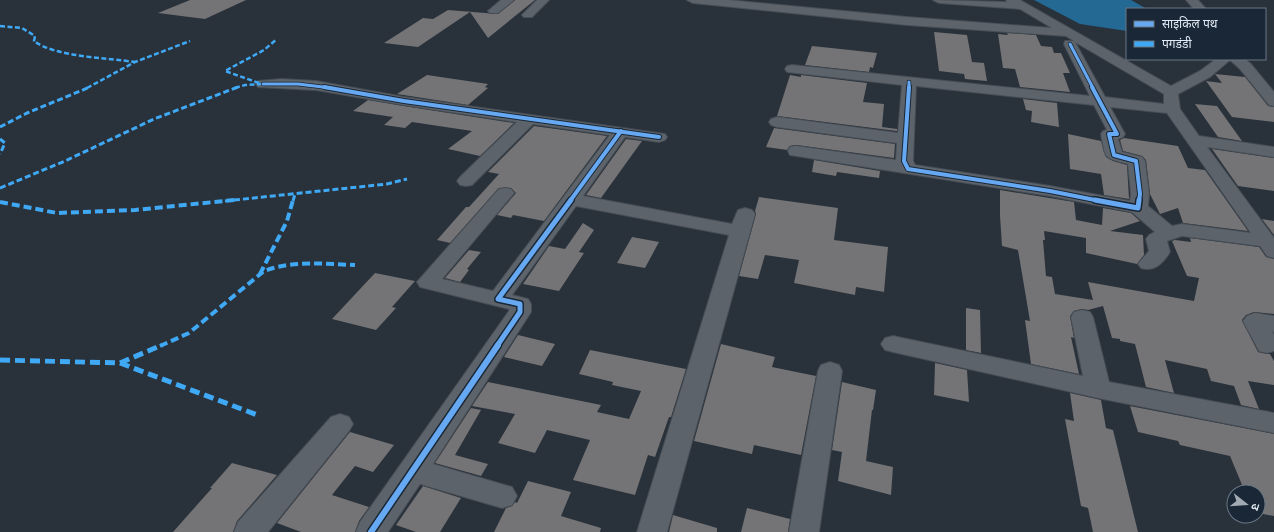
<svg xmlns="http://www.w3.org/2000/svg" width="1274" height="532" font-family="Helvetica,'Noto Sans Devanagari',sans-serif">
	<rect width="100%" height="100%" fill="#29313a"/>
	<!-- water -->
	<polygon fill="#246993" points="1034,0 1131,0 1147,9 1127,9 1127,31 1080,24"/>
	<!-- building -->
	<g fill="#747375">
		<polygon points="190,0 246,0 205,19 158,13"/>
		<polygon points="515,0 535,0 488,38 470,12 418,47 384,43 423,18 433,19 448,10 498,14"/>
		<polygon points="934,32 967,35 972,62 984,63 987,81 965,79 964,74 939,71"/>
		<polygon points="1007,33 1036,35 1041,46 1052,47 1054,53 1061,53 1070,73 1063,73 1070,92 1020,87 1015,69 1003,68 998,34 1008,35"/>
		<polygon points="812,46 850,50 877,53 873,68 870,67 869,72 805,65"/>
		<polygon points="1215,74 1245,77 1268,106 1274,107 1274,122 1232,117 1206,81 1222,83"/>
		<polygon points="427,75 488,84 485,87 488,88 468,105 397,94"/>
		<polygon points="790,75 801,77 801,75 867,83 863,102 884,104 882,127 897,129 897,131 777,116"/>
		<polygon points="1023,99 1057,103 1059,127 1031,122 1032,111 1026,110"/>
		<polygon points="368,100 404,106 514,123 480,156 448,149 472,131 412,122 405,128 384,125 393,117 353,111"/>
		<polygon points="1195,104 1217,106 1242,141 1218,137"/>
		<polygon points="534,126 607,136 544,221 513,215 511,218 497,215 516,193 511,188 499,188 450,243 437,240 466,207 469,207 499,174 488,172"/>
		<polygon points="774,128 895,144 894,158 796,145 790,146 787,150 766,147"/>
		<polygon points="1068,134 1101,141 1106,157 1113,161 1127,165 1129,199 1104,195 1101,174 1070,169"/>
		<polygon points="1124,138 1178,146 1188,168 1205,170 1248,231 1183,223 1178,208 1160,214 1150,194 1146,160 1142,156 1123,151 1120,140"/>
		<polygon points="626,139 642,141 601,198 586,195"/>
		<polygon points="1212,149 1274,158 1274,191 1238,186"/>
		<polygon points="814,160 880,171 879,178 837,172 836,176 812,172"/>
		<polygon points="1000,190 1074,202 1076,220 1102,225 1103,208 1131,213 1140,221 1110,231 1143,235 1144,255 1137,264 1086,253 1086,238 1044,231 1045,240 1043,240 1046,276 1052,277 1055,294 1093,300 1088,282 1194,301 1199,278 1187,276 1172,241 1175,240 1191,242 1190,238 1259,247 1266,257 1274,259 1274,314 1254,312 1246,315 1242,320 1258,352 1267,354 1270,354 1274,361 1274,385 1248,381 1259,409 1241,405 1234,386 1211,381 1207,369 1165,360 1174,393 1146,387 1135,344 1120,341 1120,339 1112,338 1103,306 1088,310 1082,309 1074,311 1070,316 1074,338 1071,337 1079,374 1031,364 1025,320 1030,321 1018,250 1002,246 1000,216"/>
		<polygon points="759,197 838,208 834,240 888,247 884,292 856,287 855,295 794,283 799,260 765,255 758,279 739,276 756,214 755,211"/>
		<polygon points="1262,219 1274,221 1274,235"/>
		<polygon points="583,223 594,230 579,252 584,253 559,291 523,284 549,246 565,249"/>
		<polygon points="632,237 659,242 645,268 617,263"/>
		<polygon points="469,250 481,252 467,269 469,270 460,282 445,278"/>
		<polygon points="375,273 415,281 392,307 396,308 376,330 332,319"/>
		<polygon points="966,308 980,310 981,353 966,350"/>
		<polygon points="518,335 555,344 542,366 504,357"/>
		<polygon points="721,344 775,357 772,367 816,376 801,455 754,445 752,454 694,441"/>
		<polygon points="590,350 686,369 671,417 669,417 655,457 648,455 635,495 573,480 590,440 547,430 535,453 498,443 515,414 472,406 488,382 601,405 597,412 629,419 641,391 612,385 613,382 579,374"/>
		<polygon points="935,363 967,370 969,402 934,395"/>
		<polygon points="842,382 876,390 873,410 872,410 866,461 893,467 891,495 838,481 842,452 832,450"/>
		<polygon points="1070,393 1101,400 1106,428 1113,430 1138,532 1093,532 1088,508 1081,506 1065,419 1074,421"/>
		<polygon points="1130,406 1274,434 1274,516 1258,513 1258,492 1245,492 1230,456 1180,445 1178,441 1138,432"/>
		<polygon points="471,408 481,410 455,455 488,464 481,476 435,463"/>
		<polygon points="350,432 394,445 373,472 355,466 332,495 369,507 359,521 355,532 301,532 277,523"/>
		<polygon points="232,463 277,475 237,521 233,532 173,532 212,488 210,488"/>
		<polygon points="528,481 571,492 561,516 601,528 600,532 494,532 506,508 512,506 515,502 517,503"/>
		<polygon points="423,486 461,498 440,532 416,532 396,525"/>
		<polygon points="747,508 790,519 788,532 741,532"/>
		<polygon points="673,515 717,528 717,532 669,532"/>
	</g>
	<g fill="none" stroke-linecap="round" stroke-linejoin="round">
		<defs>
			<g id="street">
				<polygon points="501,0 514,0 498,13 490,13 488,11"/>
				<polygon points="537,0 549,0 532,17 524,17 522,15"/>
				<path d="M 687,0 L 728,0 L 907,17 L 1052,28 L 1020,9 L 939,3 L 933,0 L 1007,2 L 1006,0 L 1020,0 L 1171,86 L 1200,71 L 1216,59 L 1244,59 L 1250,63 L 1274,92 L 1274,106 L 1269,105 L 1240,69 L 1230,60 L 1210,77 L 1178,94 L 1180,109 L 1199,136 L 1274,147 L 1274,157 L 1207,147 L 1274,238 L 1274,258 L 1267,256 L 1260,246 L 1182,236 L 1167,241 L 1170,252 C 1163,263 1155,272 1141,268 L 1138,264 L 1149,251 L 1146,239 L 1149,235 L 1155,232 L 1132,212 L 1050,196 L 790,155 L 788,151 L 790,147 L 796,146 L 896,160 L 897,143 L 777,127 L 771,125 L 769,122 L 771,119 L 777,117 L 898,133 L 902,85 L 787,72 L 785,69 L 787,66 L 792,65 L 1090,96 L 1064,44 L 1065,41 L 1074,41 L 1066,36 L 907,25 L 693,3 ZM 1075,42 L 1164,94 L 1164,104 L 1105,97 ZM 916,86 L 1094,105 L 1107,130 L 1103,131 L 1101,134 C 1106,159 1102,157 1128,164 L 1131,194 L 1130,201 L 1050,186 L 915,165 L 913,161 ZM 1110,107 L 1167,113 L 1251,233 L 1182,224 L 1172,226 L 1148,206 L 1149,194 L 1145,161 L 1142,157 L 1122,152 L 1118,139 L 1123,137 L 1125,134 Z"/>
				<polygon points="1186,0 1198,0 1206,9 1194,9"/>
				<polygon points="281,79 316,81 404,97 665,134 667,137 665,140 659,142 625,137 583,196 732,224 738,210 745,208 752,210 755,214 667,532 637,532 729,235 576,206 512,295 528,299 531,304 531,312 433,464 512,487 517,496 512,505 502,508 420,484 388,532 356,532 360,522 509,311 509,309 420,287 417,282 499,189 505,188 511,189 514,193 442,279 493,291 610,135 533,124 472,185 466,186 460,185 457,181 460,177 517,122 404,105 316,90 258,87 256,84 258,81"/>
				<polygon points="1082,310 1090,312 1093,317 1109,382 1274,413 1274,433 1098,398 893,352 885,350 881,344 885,338 893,336 1083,376 1071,317 1074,312"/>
				<polygon points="1255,313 1274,316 1274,332 1272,331 1274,335 1274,351 1267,353 1259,351 1243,321 1247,316"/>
				<polygon points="830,362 839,365 842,371 819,532 789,532 818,371 821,365"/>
				<polygon points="340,414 349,417 353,424 349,431 268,532 234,532 238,522 331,417"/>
			</g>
		</defs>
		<!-- street casing -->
		<use href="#street" stroke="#454c54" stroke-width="2"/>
		<!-- street -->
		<use href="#street" fill="#5d636a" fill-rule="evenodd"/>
		<!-- quiet-far3 -->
		<g stroke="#3fa9f5" stroke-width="2.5" stroke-dasharray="5 2.5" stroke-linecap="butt">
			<path d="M 0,26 L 22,28 L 35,36 L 34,41 C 55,57 108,58 135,62"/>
			<polyline points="259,83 225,71 264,50 277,39"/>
			<polyline points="87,88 135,62 190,41"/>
			<polyline points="235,88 245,85 263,84"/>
		</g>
		<!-- quiet-far2 -->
		<g stroke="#3fa9f5" stroke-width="3" stroke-dasharray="6 3" stroke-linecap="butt">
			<polyline points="0,127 27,113 90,87"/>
			<polyline points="0,139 5,143 0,154"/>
			<polyline points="0,188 65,161 154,119 238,87"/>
			<polyline points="225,201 387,184 407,179"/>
			<polyline points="293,201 295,194"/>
		</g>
		<!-- quiet-far1 -->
		<g stroke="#3fa9f5" stroke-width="4" stroke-dasharray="8 4" stroke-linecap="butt">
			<polyline points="0,202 57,213 135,210 234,200"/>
			<polyline points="260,274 287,221 293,200"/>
			<path d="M 160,346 L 189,333 L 264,271 C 294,260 324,264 355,265"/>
		</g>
		<!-- quiet -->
		<g stroke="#3fa9f5" stroke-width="5" stroke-dasharray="10 5" stroke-linecap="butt">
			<polyline points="0,360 120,363 260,416"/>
			<polyline points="120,363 162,345"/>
		</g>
		<defs>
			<g id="cycleway-far3">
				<polyline points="1070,44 1093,88"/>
				<polyline points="263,84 298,84 331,88"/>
				<polyline points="909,88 909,82"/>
			</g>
			<g id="cycleway-far2">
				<polyline points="324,87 404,101 659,137"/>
				<polyline points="909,87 904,161 908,169 1050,191 1100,201"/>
				<polyline points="1092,87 1117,134 1109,134 1114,155 1136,161 1140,194 1139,201"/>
				<polyline points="570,201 621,131"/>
			</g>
			<g id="cycleway-far1">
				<polyline points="1095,200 1138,208 1139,200"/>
				<polyline points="497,346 520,312 520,304 498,299 571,200"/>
			</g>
			<polyline id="cycleway" points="371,532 498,345"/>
		</defs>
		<!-- cycleway-far3 casing -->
		<use href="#cycleway-far3" stroke="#192736" stroke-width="4.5"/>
		<!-- cycleway-far2 casing -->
		<use href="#cycleway-far2" stroke="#192736" stroke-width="6"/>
		<!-- cycleway-far1 casing -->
		<use href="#cycleway-far1" stroke="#192736" stroke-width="8"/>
		<!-- cycleway casing -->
		<use href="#cycleway" stroke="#192736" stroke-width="9"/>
		<!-- cycleway-far3 -->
		<use href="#cycleway-far3" stroke="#66a8f1" stroke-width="3"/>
		<!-- cycleway-far2 -->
		<use href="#cycleway-far2" stroke="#66a8f1" stroke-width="4"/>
		<!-- cycleway-far1 -->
		<use href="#cycleway-far1" stroke="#66a8f1" stroke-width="5"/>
		<!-- cycleway -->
		<use href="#cycleway" stroke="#66a8f1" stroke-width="6"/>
	</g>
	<!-- legend -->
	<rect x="1126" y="8" width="140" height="52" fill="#192736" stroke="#6a7683"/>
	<rect x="1134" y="21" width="20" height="6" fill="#66a8f1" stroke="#6a7683"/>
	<text x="1162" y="28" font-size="12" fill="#e3ecf6">साइकिल पथ</text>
	<rect x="1134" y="41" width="20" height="6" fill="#3fa9f5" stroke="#6a7683"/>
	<text x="1162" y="48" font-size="12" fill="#e3ecf6">पगडंडी</text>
	<!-- north arrow -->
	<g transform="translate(1246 504) rotate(107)"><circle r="19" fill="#192736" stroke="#6a7683"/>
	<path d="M0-3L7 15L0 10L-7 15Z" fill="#a2abb4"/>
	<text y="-6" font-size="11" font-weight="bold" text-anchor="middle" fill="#e3ecf6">उ</text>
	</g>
</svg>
